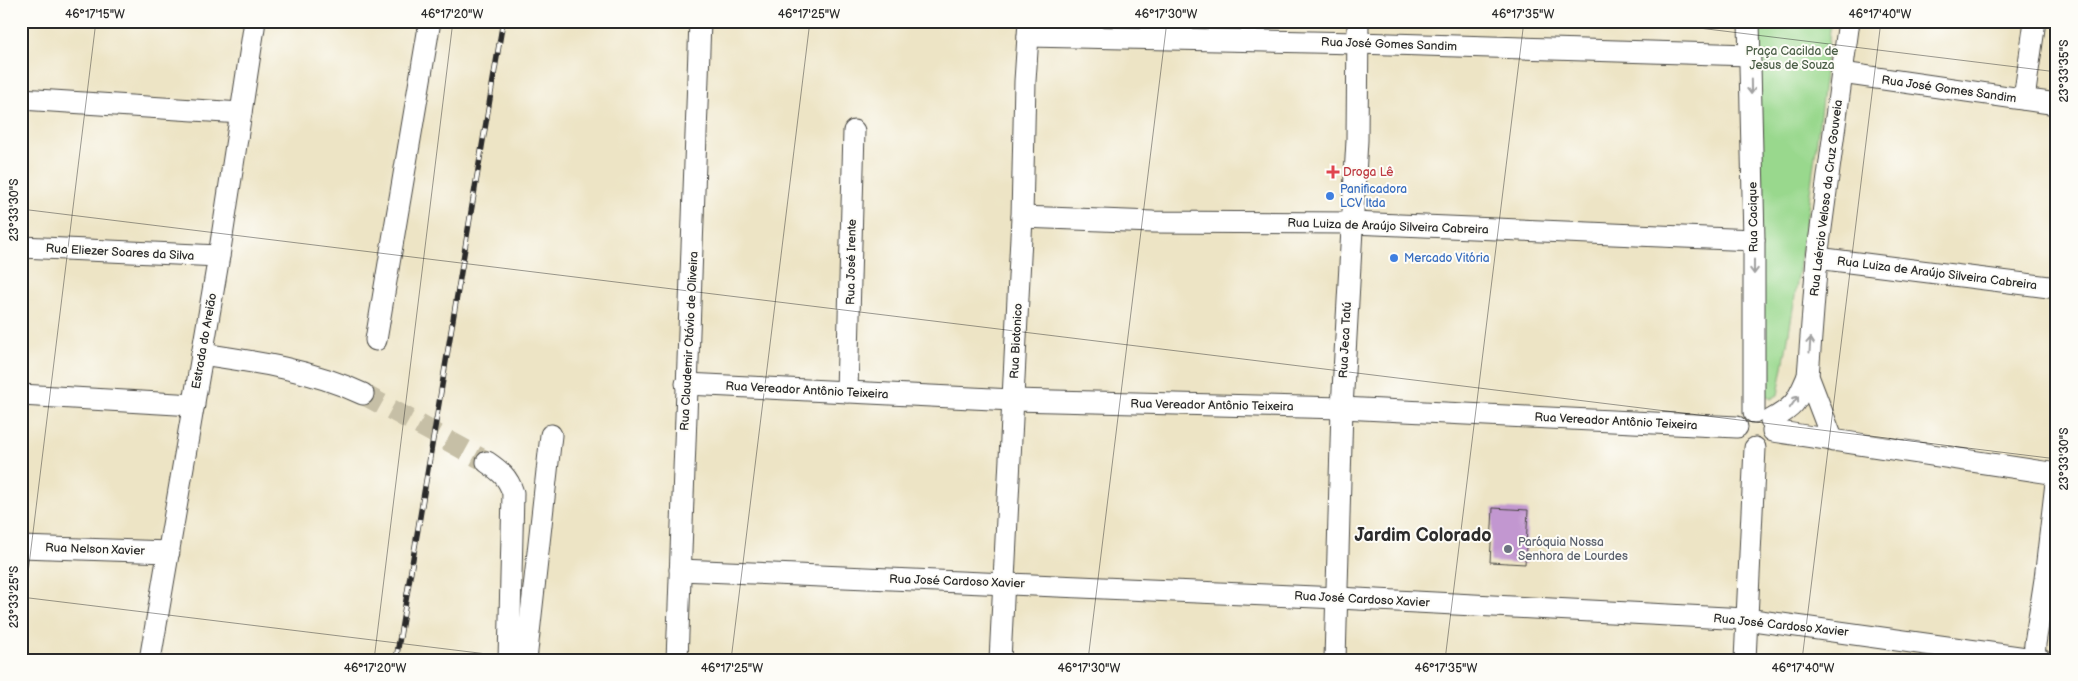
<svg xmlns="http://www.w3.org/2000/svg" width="2078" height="681" font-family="'Balsamiq Sans',sans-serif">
	<rect width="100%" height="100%" fill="#fdfcf7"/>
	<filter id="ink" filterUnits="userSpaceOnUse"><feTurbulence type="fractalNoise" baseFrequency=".02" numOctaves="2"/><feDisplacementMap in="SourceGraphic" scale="10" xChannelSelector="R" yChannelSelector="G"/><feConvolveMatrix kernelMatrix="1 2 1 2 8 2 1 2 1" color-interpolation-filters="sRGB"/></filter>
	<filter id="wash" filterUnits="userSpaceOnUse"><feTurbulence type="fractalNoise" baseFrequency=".0096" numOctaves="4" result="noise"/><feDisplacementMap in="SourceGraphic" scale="20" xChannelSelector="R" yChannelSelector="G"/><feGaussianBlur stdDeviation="1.12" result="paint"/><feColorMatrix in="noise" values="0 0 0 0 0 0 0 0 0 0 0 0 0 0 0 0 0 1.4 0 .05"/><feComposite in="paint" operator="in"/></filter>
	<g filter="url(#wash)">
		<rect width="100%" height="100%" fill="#ede4c5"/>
		<!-- green -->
		<path fill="#99d88d" stroke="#62825c" d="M 1756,21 L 1831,21 C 1817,146 1801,272 1778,395 L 1771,399 L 1763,394 Z"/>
		<g id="blocks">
			<!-- building -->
			<polygon fill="#c297d0" points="1493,508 1528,510 1525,564 1490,562"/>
		</g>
	</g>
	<g filter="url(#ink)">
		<use href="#blocks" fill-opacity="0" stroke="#484742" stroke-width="1"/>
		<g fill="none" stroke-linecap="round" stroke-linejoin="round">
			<!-- minor-tunnel -->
			<polyline stroke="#c6bfa6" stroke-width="21" stroke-dasharray="21 11" stroke-linecap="butt" points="363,394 487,462"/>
			<defs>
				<g id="minor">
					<polyline points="1749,21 1754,240 1754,412"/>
					<polyline points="1028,36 1357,43 1750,55"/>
					<polyline points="1842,73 2057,104"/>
					<polyline points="21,99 241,113"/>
					<polyline points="2024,99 2035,21"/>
					<polyline points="1022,217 1153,222 1352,223 1754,240"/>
					<polyline points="21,247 219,256"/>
					<polyline points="1817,258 2057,288"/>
					<polyline points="376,340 430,21"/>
					<path d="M 202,354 C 257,362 312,370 363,394"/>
					<polyline points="686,384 1013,400 1342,408 1737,427"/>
					<polyline points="847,392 854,131"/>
					<polyline points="21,395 194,405"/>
					<path d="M 1771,420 C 1796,406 1797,401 1808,376"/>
					<polyline points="1773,431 2057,474 2045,579 2035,644 2034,659"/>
					<polyline points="1833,441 1808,376 1817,258 1849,21"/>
					<path d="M 487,462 C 500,471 508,477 513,493 L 509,660"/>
					<polyline points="21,547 169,552"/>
					<polyline points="680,570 1338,598 1746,619 2041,660"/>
					<polyline points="150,660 219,256 255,21"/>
					<polyline points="526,660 551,435"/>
					<path d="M 677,660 C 684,447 694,234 700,21"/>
					<polyline points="1000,660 1022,217 1025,81 1029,21"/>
					<polyline points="1335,660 1342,408 1357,140 1358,21"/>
					<polyline points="1745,660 1755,448"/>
				</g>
			</defs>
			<!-- minor casing -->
			<use href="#minor" stroke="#484742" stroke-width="23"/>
			<!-- minor -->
			<use href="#minor" stroke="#fff" stroke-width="21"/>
			<defs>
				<polyline id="rail" points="396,660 503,21"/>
			</defs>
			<!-- rail casing -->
			<use href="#rail" stroke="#2b2b2b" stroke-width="5.5"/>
			<!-- rail -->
			<use href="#rail" stroke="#fdfcf7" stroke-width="4" stroke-dasharray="11" stroke-linecap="butt"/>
		</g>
		<!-- one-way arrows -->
		<defs><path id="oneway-shaft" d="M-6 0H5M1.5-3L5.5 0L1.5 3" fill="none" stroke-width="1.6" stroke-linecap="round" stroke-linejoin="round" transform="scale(1.25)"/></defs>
		<g stroke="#a0a0a0">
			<use href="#oneway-shaft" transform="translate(1751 87) rotate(89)"/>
			<use href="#oneway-shaft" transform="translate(1754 267) rotate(90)"/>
			<use href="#oneway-shaft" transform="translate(1810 345) rotate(-86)"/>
			<use href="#oneway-shaft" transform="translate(1794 402) rotate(-55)"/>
		</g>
	</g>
	<!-- ticks -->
	<path fill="none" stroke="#2b2b2b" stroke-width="1" stroke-opacity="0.45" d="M 1642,21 L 2057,72M 21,209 L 2057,459M 21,597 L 536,660M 21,630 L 96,21M 374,660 L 453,21M 731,660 L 810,21M 1088,660 L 1167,21M 1445,660 L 1524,21M 1802,660 L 1881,21"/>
	<!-- markers -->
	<path fill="#e0444e" stroke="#fdfcf7" stroke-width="2" d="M1330.5 164.5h5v5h5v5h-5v5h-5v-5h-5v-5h5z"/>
	<g fill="#3f7fe0" stroke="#fdfcf7" stroke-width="2">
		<circle cx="1330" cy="196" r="5"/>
		<circle cx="1394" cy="258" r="5"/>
	</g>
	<circle fill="#6b7280" stroke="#fdfcf7" stroke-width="2" cx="1508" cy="549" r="5"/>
	<g text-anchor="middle" stroke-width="4" stroke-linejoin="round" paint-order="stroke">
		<!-- street labels -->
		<g font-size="12" fill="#2b2b2b" stroke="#fdfcf7">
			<text transform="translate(1389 44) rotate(2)" y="4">Rua José Gomes Sandim</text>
			<text transform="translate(1949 89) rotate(8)" y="4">Rua José Gomes Sandim</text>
			<text transform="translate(1826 198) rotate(-83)" y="4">Rua Laércio Veloso da Cruz Gouveia</text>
			<text transform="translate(1753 217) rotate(-91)" y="4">Rua Cacique</text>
			<text transform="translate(1388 226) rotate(2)" y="4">Rua Luiza de Araújo Silveira Cabreira</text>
			<text transform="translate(120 252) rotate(3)" y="4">Rua Eliezer Soares da Silva</text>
			<text transform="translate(851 262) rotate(-89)" y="4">Rua José Irente</text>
			<text transform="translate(1937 273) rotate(7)" y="4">Rua Luiza de Araújo Silveira Cabreira</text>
			<text transform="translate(1345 340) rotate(-87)" y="4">Rua Jeca Tatú</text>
			<text transform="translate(204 341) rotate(-80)" y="4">Estrada do Areião</text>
			<text transform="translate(689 341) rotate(-87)" y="4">Rua Claudemir Otávio de Oliveira</text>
			<text transform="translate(1016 341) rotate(-87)" y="4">Rua Biotonico</text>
			<text transform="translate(807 390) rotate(3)" y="4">Rua Vereador Antônio Teixeira</text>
			<text transform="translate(1212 405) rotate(1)" y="4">Rua Vereador Antônio Teixeira</text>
			<text transform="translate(1616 421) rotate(3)" y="4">Rua Vereador Antônio Teixeira</text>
			<text transform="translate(95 549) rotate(2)" y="4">Rua Nelson Xavier</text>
			<text transform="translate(957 581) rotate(2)" y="4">Rua José Cardoso Xavier</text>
			<text transform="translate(1362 599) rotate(3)" y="4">Rua José Cardoso Xavier</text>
			<text transform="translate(1781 625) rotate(6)" y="4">Rua José Cardoso Xavier</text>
		</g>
		<!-- park labels -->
		<g font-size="12" fill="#4c5f48" stroke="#fdfcf7">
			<text x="1792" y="55">Praça Cacilda de<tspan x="1792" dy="14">Jesus de Souza</tspan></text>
		</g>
		<!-- health labels -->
		<g font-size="12" fill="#be3a42" stroke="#fdfcf7" text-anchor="start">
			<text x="1343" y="176">Droga Lê</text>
		</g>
		<!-- shop labels -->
		<g font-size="12" fill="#366cbe" stroke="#fdfcf7" text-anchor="start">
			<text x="1340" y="193">Panificadora<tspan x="1340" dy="14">LCV ltda</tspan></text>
			<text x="1404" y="262">Mercado Vitória</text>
		</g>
		<!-- worship labels -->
		<g font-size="12" fill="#5b616d" stroke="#fdfcf7" text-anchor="start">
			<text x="1518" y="546">Paróquia Nossa<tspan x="1518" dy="14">Senhora de Lourdes</tspan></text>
		</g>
		<!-- district labels -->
		<g font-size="18" font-weight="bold" fill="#2b2b2b" stroke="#fdfcf7">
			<text x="1423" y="541">Jardim Colorado</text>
		</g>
	</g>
	<!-- margin -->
	<rect width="2078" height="681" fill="none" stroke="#fdfcf7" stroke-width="55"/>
	<rect x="28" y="28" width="2022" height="626" fill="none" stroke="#2b2b2b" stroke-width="2"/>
	<g font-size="12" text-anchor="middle" fill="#2b2b2b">
		<text x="95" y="18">46°17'15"W</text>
		<text x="452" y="18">46°17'20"W</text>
		<text x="809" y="18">46°17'25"W</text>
		<text x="1166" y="18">46°17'30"W</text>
		<text x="1523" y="18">46°17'35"W</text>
		<text x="1880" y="18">46°17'40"W</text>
		<text transform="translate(2064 71) rotate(-90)" y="4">23°33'35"S</text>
		<text transform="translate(14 210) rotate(-90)" y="4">23°33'30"S</text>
		<text transform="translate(2064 459) rotate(-90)" y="4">23°33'30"S</text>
		<text transform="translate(14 597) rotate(-90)" y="4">23°33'25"S</text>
		<text x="375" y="672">46°17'20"W</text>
		<text x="732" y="672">46°17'25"W</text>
		<text x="1089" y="672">46°17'30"W</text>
		<text x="1446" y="672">46°17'35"W</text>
		<text x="1803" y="672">46°17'40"W</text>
	</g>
</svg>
